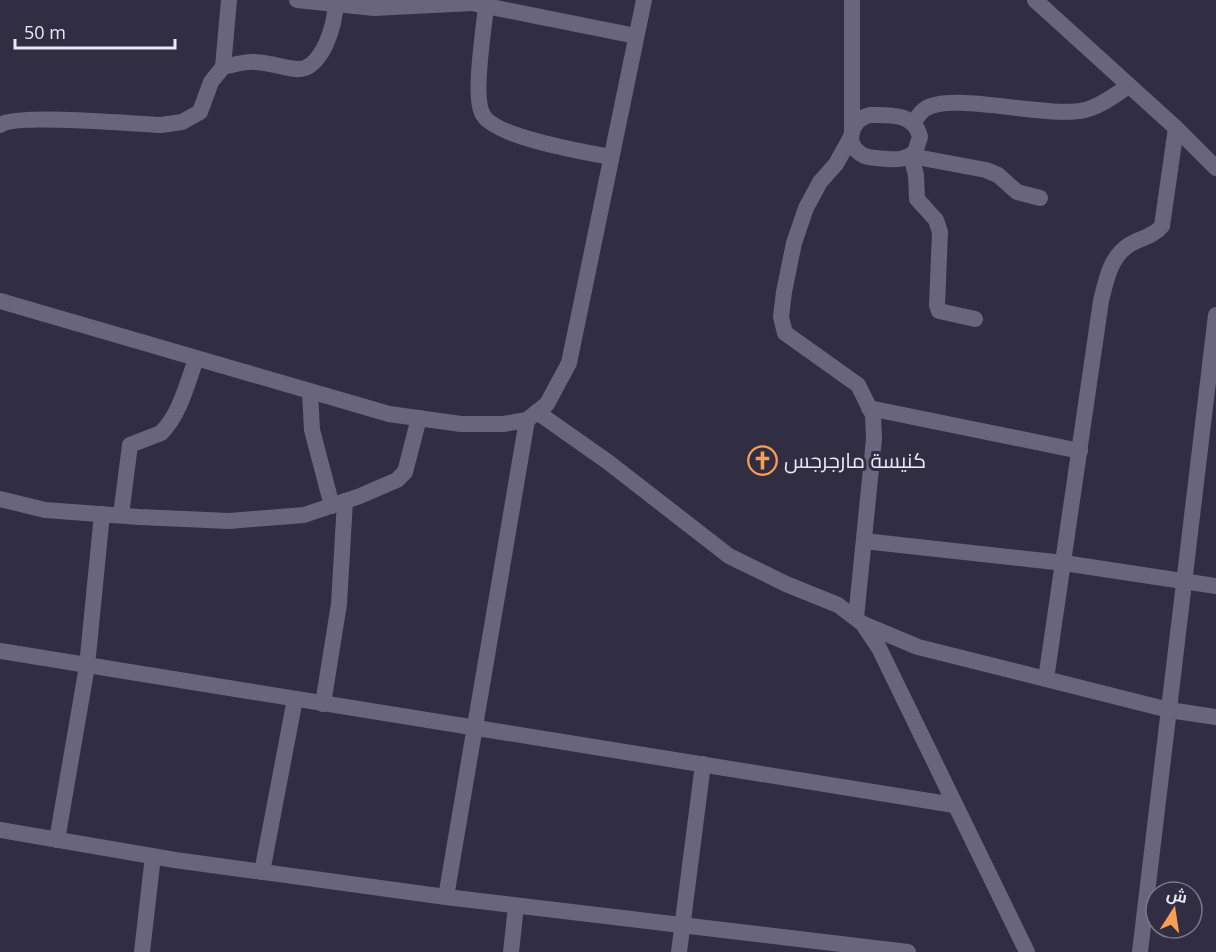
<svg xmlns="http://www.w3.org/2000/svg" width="1216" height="952" font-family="'Open Sans',Cairo,sans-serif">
	<rect width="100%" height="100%" fill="#312d42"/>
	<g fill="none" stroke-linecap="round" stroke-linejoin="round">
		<!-- minor -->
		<g stroke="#68657d" stroke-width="16">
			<polyline points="297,0 374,8 473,3"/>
			<polyline points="476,4 636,36"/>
			<path d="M 486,6 C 484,29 473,94 482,113 C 492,137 584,152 611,157"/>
			<polyline points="223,67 229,0"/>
			<path d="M 870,115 C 890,115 915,113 920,137 L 915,152 C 906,159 899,160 888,159 C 880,158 868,159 861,154 C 843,143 852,119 870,115 Z"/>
			<path d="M 913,123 C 917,118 920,112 925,109 C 951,91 1047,119 1085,110 C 1100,107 1116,94 1129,86"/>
			<path d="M 0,125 C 16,113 133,124 161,125 L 182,122 L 200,112 L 211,82 L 223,67 C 233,65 245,61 255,62 C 291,64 306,85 326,44 C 331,32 336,17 335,4"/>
			<polyline points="852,132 852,0"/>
			<polyline points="851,137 836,164 820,182 806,208 794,243 784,292 781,317 785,333 858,385 873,415 874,439 856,618"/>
			<polyline points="975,319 939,311 937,305 940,232 936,220 917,199 916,175 911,156 986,170 998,175 1017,192 1040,198"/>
			<polyline points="310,392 312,430 332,506"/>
			<polyline points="869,408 1080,451"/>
			<polyline points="537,412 608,462 729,556 786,584 838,605 863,624 879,648 1027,952"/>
			<polyline points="0,499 45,510 139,517 229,521 304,515 360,496 397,480 405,472 419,418"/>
			<path d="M 121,515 L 130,445 L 161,433 C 180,414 187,384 196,359"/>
			<polyline points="864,541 1064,563 1216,586"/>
			<polyline points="863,624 918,647 1169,710 1216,717"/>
			<polyline points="0,651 954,805"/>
			<path d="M 1046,679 L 1101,301 C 1106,281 1110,257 1129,245 C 1140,238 1153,237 1162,226 L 1176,128"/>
			<polyline points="323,704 339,604 345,501"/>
			<polyline points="0,830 175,860 446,897 908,952"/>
			<polyline points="57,840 87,666 102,514"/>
			<polyline points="262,872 295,699"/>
			<polyline points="446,897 527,420"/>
			<polyline points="142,952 153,856"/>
			<polyline points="511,952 516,906"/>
			<polyline points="679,952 703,764"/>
			<polyline points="1140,952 1216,315"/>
		</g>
		<!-- tertiary -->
		<g stroke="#68657d" stroke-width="16">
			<polyline points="1035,0 1176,128 1216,168"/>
			<polyline points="0,301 389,414 461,424 503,424 527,420 547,404 569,363 644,0"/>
		</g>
	</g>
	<!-- icons -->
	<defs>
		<symbol id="church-ring" viewBox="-11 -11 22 22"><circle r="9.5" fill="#312d42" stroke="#fc9e52" stroke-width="1.5"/><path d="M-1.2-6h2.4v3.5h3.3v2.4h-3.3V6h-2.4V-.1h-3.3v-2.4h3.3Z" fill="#fc9e52"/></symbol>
	</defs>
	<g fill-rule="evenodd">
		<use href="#church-ring" x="746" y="444" width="33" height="33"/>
	</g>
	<g text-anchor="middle" stroke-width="6" stroke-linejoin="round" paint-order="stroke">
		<!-- poi labels -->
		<g font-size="21" fill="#e9e8f6" stroke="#312d42" text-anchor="start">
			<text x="784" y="468">كنيسة مارجرجس</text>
		</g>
	</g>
	<!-- north arrow -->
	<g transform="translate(1174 910) rotate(12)"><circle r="28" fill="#312d42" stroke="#7b788a" stroke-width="1.5"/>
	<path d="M0-4.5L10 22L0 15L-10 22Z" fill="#fc9e52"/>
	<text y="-9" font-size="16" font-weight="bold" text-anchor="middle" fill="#e9e8f6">ش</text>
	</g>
	<!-- scale -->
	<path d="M15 39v9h160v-9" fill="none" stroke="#e9e8f6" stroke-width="3"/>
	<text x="24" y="39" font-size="18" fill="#e9e8f6" stroke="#312d42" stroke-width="4.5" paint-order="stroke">50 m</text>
</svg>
